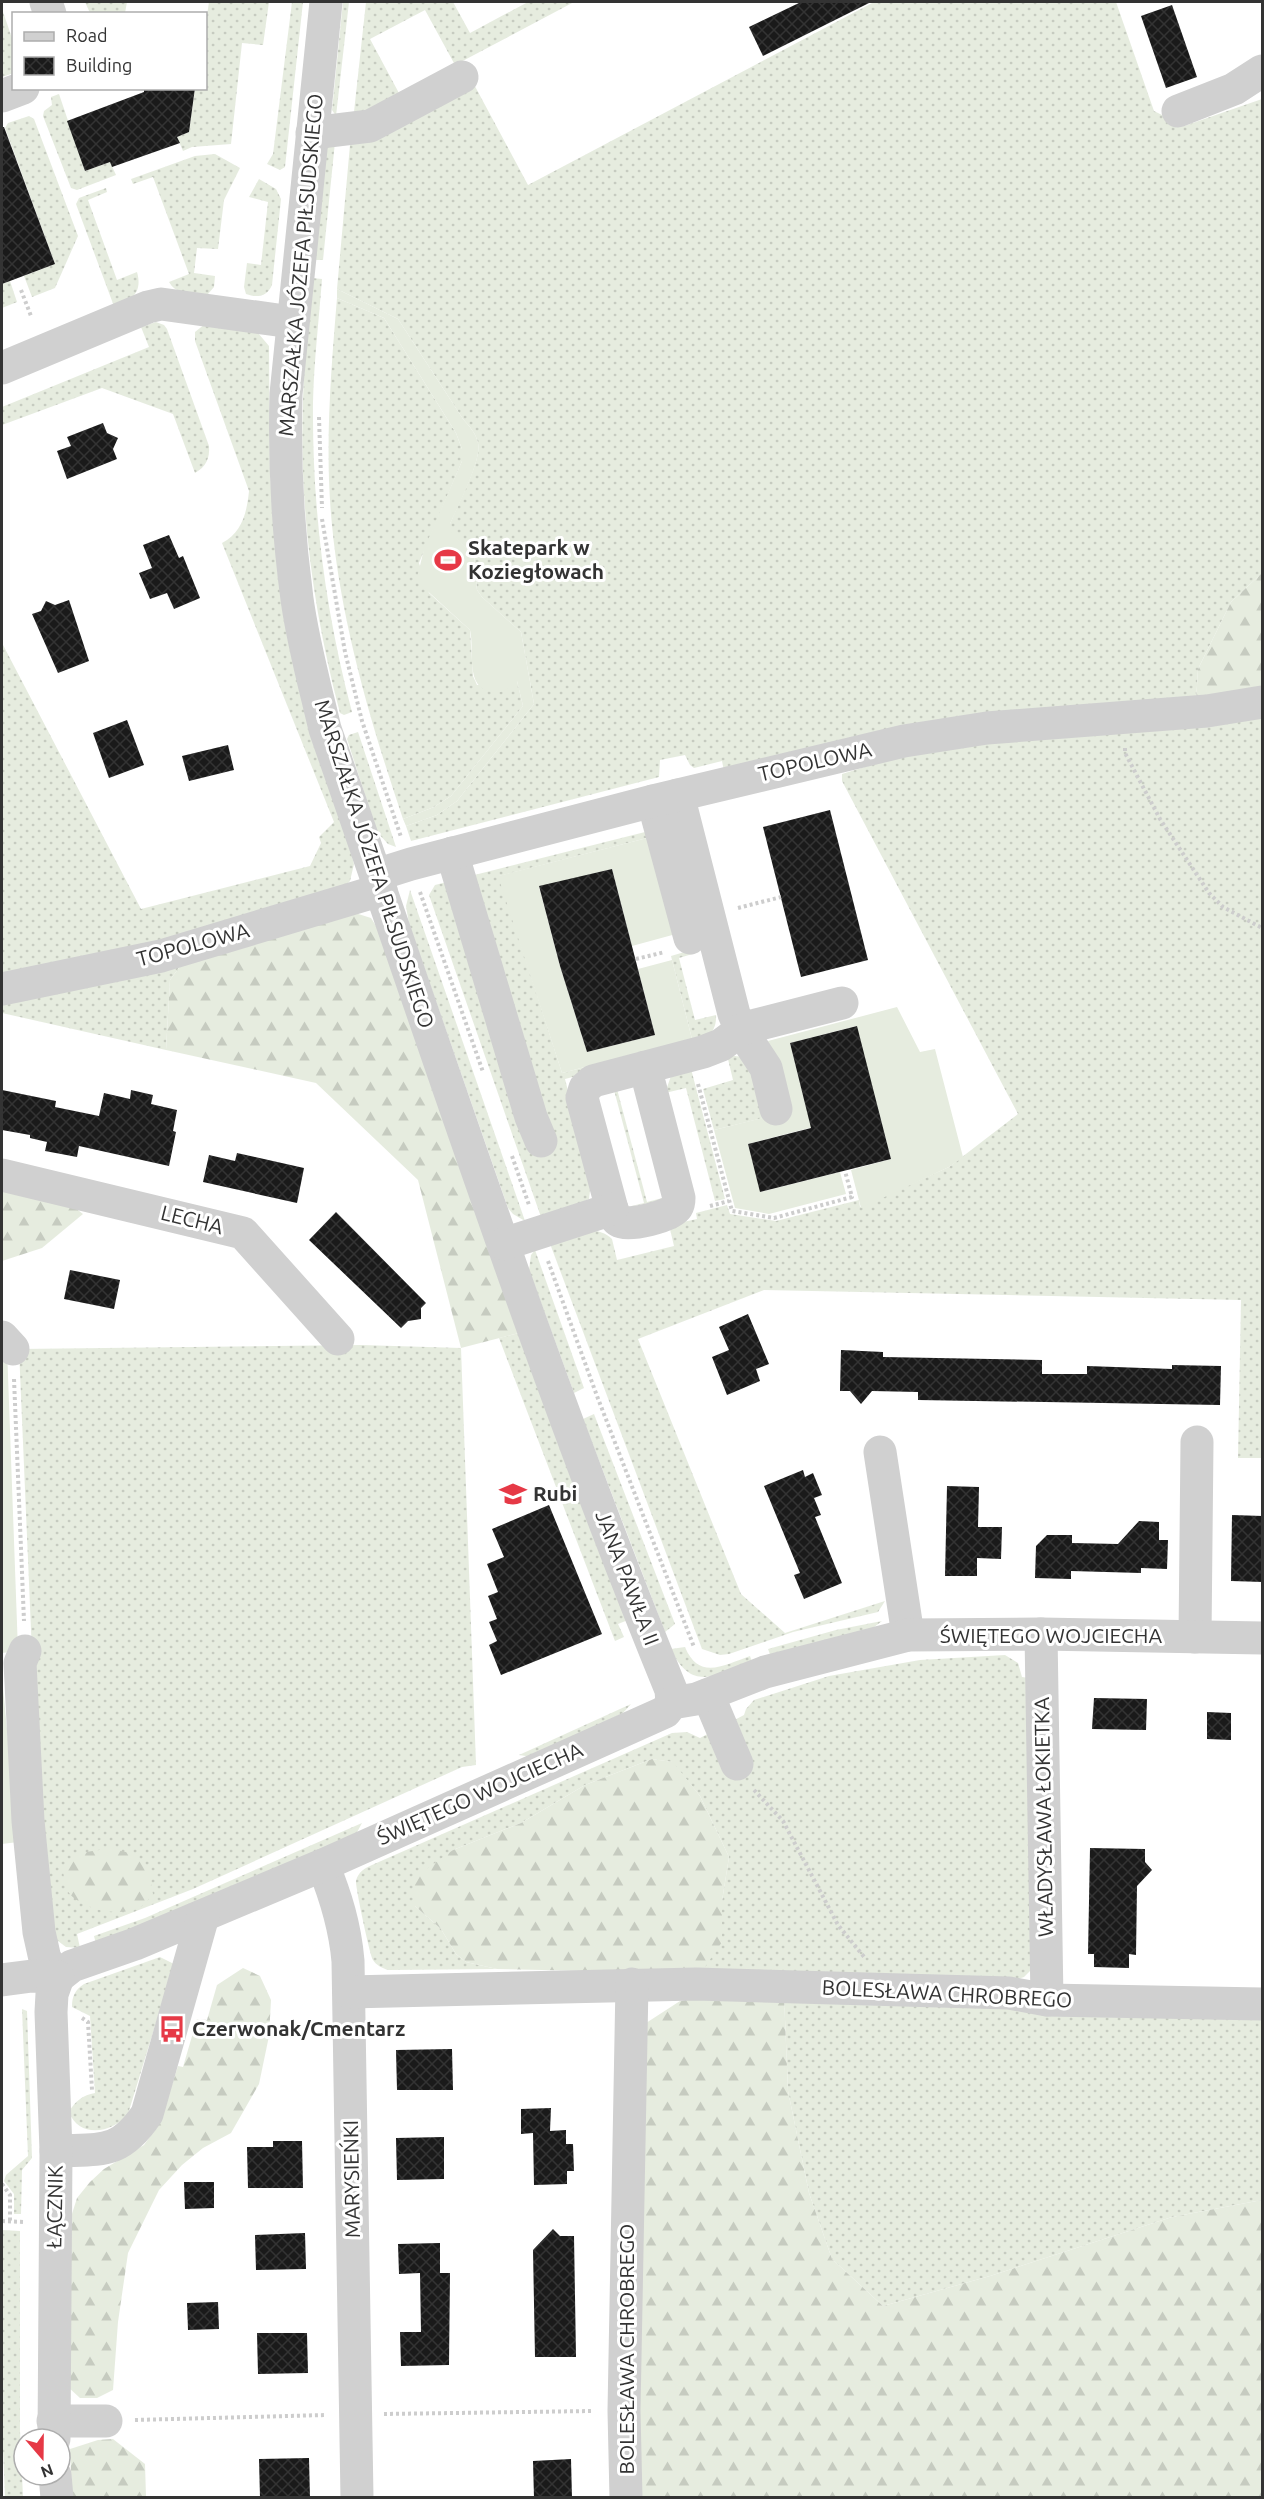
<svg xmlns="http://www.w3.org/2000/svg" width="1264" height="2499" font-family="Ubuntu,sans-serif">
	<defs>
		<pattern id="grass-dots" width="8" height="8" patternUnits="userSpaceOnUse" patternTransform="scale(1.5)"><rect width="8" height="8" fill="#e6ecdf"/><path d="M2 2h.1M6 6h.1" fill="none" stroke="#c6cbc0" stroke-width="1.8" stroke-linecap="round"/></pattern>
		<pattern id="forest-firs" width="22" height="20" patternUnits="userSpaceOnUse" patternTransform="scale(1.5)"><rect width="22" height="20" fill="#e6ecdf"/><path d="M5 1l3.5 6h-7zM16 11l3.5 6h-7z" fill="#c6cbc0"/></pattern>
		<pattern id="building-cross-hatch" width="8" height="8" patternUnits="userSpaceOnUse" patternTransform="scale(1.5)"><rect width="8" height="8" fill="#1a1a1a"/><path d="M0 0l8 8M0 8l8-8" fill="none" stroke="#333"/></pattern>
	</defs>
	<rect width="100%" height="100%" fill="#fff"/>
	<!-- grass -->
	<g fill="url(#grass-dots)">
		<polygon points="85,2 127,2 125,13 90,13"/>
		<polygon points="209,2 269,2 263,45 242,43 231,144 192,147 183,151 177,137 189,132 195,89 206,88 206,22"/>
		<polygon points="292,2 303,2 285,167 280,170 267,164 273,154"/>
		<polygon points="343,2 349,2 336,116 332,110"/>
		<polygon points="366,2 453,2 470,33 528,2 574,2 455,65 425,10 370,39 400,95 353,121"/>
		<path d="M 874,2 L 1116,2 L 1154,111 L 1184,126 L 1262,99 L 1262,573 L 1231,602 L 1198,669 L 1196,702 L 724,771 L 722,761 L 694,768 L 690,765 L 685,755 L 660,760 L 659,777 L 411,841 L 406,826 L 437,815 L 457,801 L 534,704 L 521,632 L 482,597 L 477,590 L 474,556 L 450,532 L 450,524 C 457,506 482,460 478,443 C 476,433 469,426 463,419 L 398,319 L 337,289 L 350,145 L 470,77 L 528,185 Z"/>
		<polygon points="2,9 13,41 14,73 2,77"/>
		<polygon points="59,94 85,171 110,162 116,175 77,190 71,188 43,116 44,111 52,105 51,97"/>
		<polygon points="29,116 34,119 78,236 55,288 32,297 24,276 55,264 5,128 8,123"/>
		<polygon points="335,142 323,260 313,260 325,154 328,144"/>
		<path d="M 215,154 L 240,168 L 224,200 L 218,249 L 197,248 L 194,273 L 215,276 L 214,287 L 208,294 C 193,294 177,296 169,282 L 189,274 L 153,177 L 133,184 L 131,179 L 195,156 Z"/>
		<path d="M 259,179 L 276,189 L 281,199 L 272,285 C 267,297 257,298 246,294 L 244,287 L 247,263 L 261,265 L 268,202 L 249,197 Z"/>
		<path d="M 106,188 L 107,192 L 88,200 L 117,280 L 137,272 C 143,293 131,300 115,309 L 76,204 L 79,198 Z"/>
		<path d="M 312,278 L 322,279 C 319,319 314,361 313,402 C 312,508 325,610 352,712 L 344,715 L 340,713 C 313,611 299,506 303,401 C 304,360 309,319 312,278 Z"/>
		<polygon points="10,281 17,302 2,308 2,284"/>
		<path d="M 337,298 L 384,318 L 456,433 L 462,449 L 462,461 L 419,563 L 429,593 L 470,630 L 473,676 L 477,685 L 517,681 L 523,706 L 451,796 L 434,807 L 403,819 C 366,709 333,596 329,480 C 327,419 332,358 337,298 Z"/>
		<path d="M 156,322 L 164,325 L 167,329 L 209,446 C 210,458 206,467 195,473 L 173,414 L 102,388 L 2,425 L 2,407 L 149,347 L 141,327 Z"/>
		<path d="M 205,324 L 258,333 L 269,346 L 270,475 L 278,575 L 354,864 L 350,881 L 345,886 L 181,965 L 170,980 L 166,1050 L 2,1013 L 2,643 L 141,909 L 310,866 L 321,843 L 319,837 L 334,822 L 222,543 C 242,533 247,512 249,491 L 195,341 L 195,332 Z"/>
		<path d="M 1262,713 L 1262,1458 L 1238,1458 L 1241,1300 L 764,1290 L 638,1339 L 741,1594 L 785,1633 L 885,1601 L 878,1612 L 793,1632 L 729,1654 L 720,1655 L 702,1649 L 549,1241 C 569,1235 594,1222 612,1239 L 617,1260 L 674,1246 L 669,1225 L 697,1219 L 696,1213 L 727,1205 L 730,1214 L 776,1221 L 859,1200 L 860,1207 L 949,1167 L 1018,1114 L 842,781 L 842,774 L 945,742 Z"/>
		<polygon points="358,732 396,847 388,844 377,832 347,739 349,735"/>
		<path d="M 649,831 L 651,837 L 499,876 L 562,1073 L 692,1039 L 671,956 L 698,948 L 699,952 L 679,958 L 695,1020 L 716,1015 C 717,1032 707,1038 694,1046 L 565,1079 L 591,1183 L 589,1199 L 542,1220 L 429,895 L 435,885 Z"/>
		<polygon points="410,890 525,1221 513,1214 508,1208 409,924 406,906"/>
		<polygon points="727,1055 743,1057 787,1112 714,1130 703,1089 733,1080"/>
		<polygon points="690,1065 725,1199 715,1201 686,1088 665,1093 671,1076"/>
		<polygon points="617,1089 647,1202 666,1197 666,1200 623,1208 644,1203 614,1090"/>
		<polygon points="535,1250 584,1388 574,1393 529,1270 531,1255"/>
		<polygon points="519,1333 628,1620 618,1624 624,1637 615,1641 499,1338"/>
		<polygon points="361,1345 461,1348 476,1765 462,1767 193,1889 77,1934 80,1948 66,1947 54,1938 39,1817 19,1349"/>
		<polygon points="594,1414 675,1624 665,1632 583,1419"/>
		<polygon points="882,1621 873,1628 771,1657 768,1649 836,1630"/>
		<path d="M 685,1647 C 699,1681 724,1665 750,1656 L 752,1662 C 717,1675 691,1693 671,1649 Z"/>
		<path d="M 1005,1655 L 1018,1663 L 1022,1677 L 1029,1678 L 1032,1969 L 1024,1977 L 1012,1981 L 680,1973 L 722,1942 L 722,1901 L 729,1857 L 700,1796 L 672,1762 L 652,1759 L 585,1785 L 521,1823 L 453,1850 L 415,1906 L 441,1929 L 456,1954 L 466,1962 L 497,1969 L 388,1970 C 382,1968 376,1965 373,1960 C 370,1956 355,1885 356,1881 C 358,1872 365,1868 372,1865 L 672,1733 L 687,1732 L 700,1738 L 744,1715 L 746,1709 L 754,1700 L 829,1676 L 920,1660 Z"/>
		<polygon points="631,1704 623,1713 532,1757 519,1755"/>
		<polygon points="362,1823 355,1836 96,1944 94,1936 145,1918"/>
		<path d="M 160,1957 L 174,1964 L 128,2114 C 113,2133 79,2139 69,2112 C 75,2101 83,2095 95,2093 L 90,2016 L 72,2007 C 72,1996 75,1990 84,1984 Z"/>
		<polygon points="784,1995 1262,2017 1262,2200 1172,2217 990,2276 883,2306 832,2259 809,2193 788,2091"/>
		<polygon points="22,2009 27,2011 32,2158 22,2170 21,2214 14,2214 14,2194 4,2181 6,2175 28,2156"/>
		<polygon points="2,2230 20,2231 20,2431 23,2497 5,2497 2,2426"/>
	</g>
	<!-- forest -->
	<g fill="url(#forest-firs)">
		<polygon points="1262,573 1262,691 1196,702 1198,669 1231,602"/>
		<polygon points="352,912 371,918 381,934 519,1333 461,1348 418,1180 316,1083 166,1050 170,980 181,965"/>
		<polygon points="2,1187 74,1207 83,1214 42,1248 2,1261"/>
		<polygon points="652,1759 673,1762 700,1796 729,1857 722,1901 722,1942 705,1967 680,1973 497,1969 466,1962 456,1954 441,1929 415,1906 414,1878 453,1850 521,1823 585,1785"/>
		<path d="M 112,1849 L 135,1854 L 149,1873 L 153,1894 C 149,1898 145,1905 140,1907 C 120,1918 79,1910 67,1890 C 65,1885 64,1877 63,1871 C 78,1851 87,1851 112,1849 Z"/>
		<polygon points="243,1968 260,1976 271,2000 269,2036 259,2084 231,2133 203,2148 182,2165 159,2190 128,2253 118,2322 113,2390 97,2398 80,2398 68,2387 71,2217 77,2198 90,2182 104,2169 144,2145 159,2124 178,2066 183,2067 197,2019 207,2020 217,1985"/>
		<polygon points="711,1995 784,1995 788,2091 809,2193 832,2259 883,2306 990,2276 1172,2217 1262,2200 1262,2497 640,2498 639,2057 643,2025 680,2001"/>
		<polygon points="113,2439 145,2464 146,2497 72,2497 70,2449 98,2440"/>
	</g>
	<!-- garden -->
	<g fill="#e6ecdf">
		<path d="M 337,289 L 398,319 L 463,419 C 469,426 476,433 478,443 C 482,460 458,506 450,524 L 450,531 L 474,556 L 477,590 L 482,597 L 521,632 L 534,704 L 457,801 L 437,815 L 406,826 L 403,819 L 434,807 L 451,796 L 523,706 L 517,681 C 510,688 503,694 492,692 C 464,688 475,650 470,630 L 422,586 L 418,574 L 424,549 L 462,461 L 462,449 L 456,433 L 384,318 L 337,298 Z"/>
		<polygon points="651,837 676,934 632,946 612,869 539,887 560,966 587,1052 655,1035 638,969 672,960 692,1039 562,1073 498,876"/>
		<polygon points="897,1007 920,1052 935,1049 963,1157 949,1167 861,1208 851,1170 891,1159 856,1026 790,1043 806,1107 817,1126 748,1144 761,1192 840,1172 846,1194 769,1214 735,1208 714,1130 786,1112 768,1041"/>
		<polygon points="2,1348 7,1348 18,1651 2,1653"/>
		<polygon points="2,1678 18,1842 2,1844"/>
	</g>
	<!-- building -->
	<g fill="url(#building-cross-hatch)">
		<polygon points="801,2 871,2 763,56 749,27"/>
		<polygon points="1172,5 1197,77 1166,88 1141,16"/>
		<polygon points="144,88 195,88 189,132 177,137 180,143 112,167 110,162 85,171 67,121 144,92"/>
		<polygon points="2,127 4,127 55,264 2,284"/>
		<polygon points="103,423 107,433 118,438 113,449 117,459 67,479 57,451 71,446 67,437"/>
		<polygon points="169,535 179,558 183,556 200,598 174,609 167,593 150,599 139,573 152,568 143,545"/>
		<polygon points="69,600 89,661 58,673 32,614 41,611 46,601 55,605"/>
		<polygon points="127,720 144,765 109,778 93,733"/>
		<polygon points="228,745 234,770 189,781 182,756"/>
		<polygon points="830,810 868,960 801,977 763,827"/>
		<polygon points="612,869 655,1035 587,1052 560,966 539,886"/>
		<polygon points="857,1026 891,1159 760,1192 748,1144 811,1128 790,1043"/>
		<polygon points="2,1090 56,1101 55,1107 99,1116 104,1093 130,1099 131,1090 153,1095 151,1104 177,1110 173,1131 176,1132 169,1166 79,1146 77,1157 45,1151 47,1142 30,1138 30,1135 2,1130"/>
		<polygon points="237,1153 304,1168 297,1203 203,1182 209,1155 235,1161"/>
		<polygon points="336,1212 426,1303 421,1308 421,1319 408,1321 401,1328 309,1240"/>
		<polygon points="70,1270 120,1280 114,1309 64,1299"/>
		<polygon points="748,1314 769,1364 756,1369 760,1381 727,1395 712,1357 729,1350 719,1327"/>
		<polygon points="841,1350 883,1352 883,1357 1042,1360 1042,1374 1087,1374 1087,1366 1172,1369 1172,1365 1221,1366 1220,1405 918,1400 918,1392 872,1391 861,1404 850,1391 840,1391"/>
		<polygon points="803,1470 805,1477 813,1473 822,1495 814,1498 821,1515 815,1517 842,1583 804,1599 794,1575 800,1573 764,1486"/>
		<polygon points="947,1486 979,1487 978,1527 1002,1527 1001,1559 977,1558 977,1576 945,1576"/>
		<polygon points="549,1505 602,1634 501,1675 489,1645 497,1641 489,1622 497,1619 488,1596 498,1592 487,1564 504,1557 492,1529"/>
		<polygon points="1232,1515 1263,1516 1263,1582 1231,1581"/>
		<polygon points="1139,1521 1159,1522 1159,1540 1168,1540 1167,1569 1141,1568 1141,1573 1071,1571 1071,1579 1035,1578 1036,1546 1047,1535 1072,1535 1072,1543 1118,1544"/>
		<polygon points="1094,1698 1147,1699 1146,1730 1092,1729"/>
		<polygon points="1207,1712 1231,1713 1231,1740 1207,1739"/>
		<polygon points="1090,1848 1145,1849 1145,1862 1152,1870 1137,1886 1136,1955 1129,1954 1129,1968 1094,1967 1094,1954 1088,1954"/>
		<polygon points="452,2049 453,2090 397,2090 396,2050"/>
		<polygon points="551,2108 550,2131 566,2130 566,2144 573,2144 574,2171 567,2171 567,2184 534,2185 533,2133 521,2134 521,2109"/>
		<polygon points="444,2137 444,2179 397,2180 396,2138"/>
		<polygon points="273,2141 302,2141 303,2188 248,2188 247,2147 273,2147"/>
		<polygon points="184,2182 214,2182 214,2208 185,2209"/>
		<polygon points="553,2229 560,2236 574,2236 576,2357 535,2357 533,2250"/>
		<polygon points="305,2233 306,2269 256,2270 255,2235"/>
		<polygon points="440,2243 440,2273 450,2273 449,2365 401,2366 400,2332 421,2332 420,2273 399,2274 398,2244"/>
		<polygon points="218,2302 219,2329 188,2330 187,2303"/>
		<polygon points="257,2333 307,2333 308,2373 258,2374"/>
		<polygon points="309,2458 310,2498 260,2498 259,2459"/>
		<polygon points="571,2459 572,2498 534,2498 533,2461"/>
	</g>
	<g fill="none" stroke-linecap="round" stroke-linejoin="round">
		<!-- path -->
		<g stroke="#cdcdcd" stroke-width="4" stroke-dasharray="3 3" stroke-linecap="butt">
			<polyline points="21,290 31,316"/>
			<polyline points="319,417 322,508"/>
			<polyline points="322,519 345,652 362,721 401,837"/>
			<polyline points="1125,748 1125,753 1160,819 1209,893 1223,907 1262,928"/>
			<polyline points="420,892 483,1072"/>
			<polyline points="738,908 781,897"/>
			<polyline points="636,959 665,952"/>
			<polyline points="698,1084 732,1211 774,1218 852,1197 845,1171"/>
			<polyline points="512,1156 529,1205"/>
			<polyline points="710,1206 729,1201"/>
			<polyline points="548,1261 597,1396 694,1647"/>
			<polyline points="14,1379 24,1621"/>
			<polyline points="754,1790 783,1821 838,1925 865,1958"/>
			<polyline points="82,2018 88,2022 92,2090"/>
			<polyline points="2,2184 10,2195 10,2221"/>
			<polyline points="2,2221 25,2222"/>
			<polyline points="384,2414 593,2411"/>
			<polyline points="135,2420 326,2415"/>
		</g>
		<!-- minor -->
		<g stroke="#d0d0d0" stroke-width="33">
			<polyline points="46,2 50,14"/>
			<path d="M 326,2 L 286,394 C 284,463 288,531 297,599 C 303,643 315,686 325,729 C 437,1050 542,1375 671,1690 L 672,1703"/>
			<polyline points="2,96 23,88"/>
			<polyline points="1178,111 1234,89 1262,71"/>
			<polyline points="312,133 370,126 462,77"/>
			<polyline points="2,368 148,307 161,304 292,322"/>
			<polyline points="678,795 734,1014 741,1030 766,1068 776,1109"/>
			<polyline points="653,801 690,938"/>
			<polyline points="452,853 531,1117 541,1141"/>
			<polyline points="376,875 411,864 653,801 904,741 987,728 1207,711 1262,702"/>
			<polyline points="2,989 161,956 381,890"/>
			<path d="M 645,1067 L 679,1198 C 679,1201 679,1204 677,1207 C 672,1216 628,1227 619,1221 C 615,1219 614,1214 612,1209 L 582,1098 L 585,1088 L 593,1081 L 703,1052 L 721,1045 L 741,1030 L 756,1025 L 842,1003"/>
			<polyline points="2,1175 243,1233 338,1339"/>
			<polyline points="504,1244 612,1209"/>
			<polyline points="2,1337 13,1349"/>
			<polyline points="880,1452 908,1635"/>
			<polyline points="1041,1634 1047,2000"/>
			<polyline points="1195,1637 1197,1442"/>
			<polyline points="25,1651 20,1663 28,1821 39,1932 45,1959 58,1977"/>
			<polyline points="708,1695 737,1764"/>
			<path d="M 323,1865 C 336,1897 345,1926 348,1961 L 357,2498"/>
			<polyline points="58,1977 72,1966 135,1944 323,1865 665,1712 672,1703 696,1699 765,1672 908,1635 1041,1634 1262,1638"/>
			<polyline points="2,1980 32,1976 58,1977"/>
			<polyline points="349,1992 696,1984 1009,1993 1047,2000 1262,2004"/>
			<path d="M 56,2151 C 102,2149 119,2155 147,2114 L 203,1916"/>
			<polyline points="53,2421 106,2421"/>
			<polyline points="54,2439 56,2151 51,2012 52,1994 58,1977"/>
			<polyline points="55,2475 57,2498"/>
			<polyline points="626,2498 624,2411 632,1984"/>
		</g>
	</g>
	<!-- icons -->
	<defs>
		<symbol id="stadium-bare" viewBox="-9 -9 18 18"><path d="M0-5a6.5 5 0 1 0 0 10a6.5 5 0 1 0 0-10ZM-3.5-1.8h7v3.6h-7Z" fill="#e63946" stroke="#fff" stroke-width="2.5" paint-order="stroke"/></symbol>
		<symbol id="school-bare" viewBox="-9 -9 18 18"><path d="M0-5L7-2L0 1L-7-2ZM-4 1L0 2.5L4 1V4Q0 6-4 4Z" fill="#e63946" stroke="#fff" stroke-width="2.5" paint-order="stroke"/></symbol>
		<symbol id="bus-bare" viewBox="-9 -9 18 18"><path d="M-5-6H5V4H4V6H2V4H-2V6H-4V4H-5ZM-3.5-4V0h7V-4ZM-3.5 1.2v1.5H-2V1.2ZM2 1.2v1.5H3.5V1.2Z" fill="#e63946" stroke="#fff" stroke-width="2.5" paint-order="stroke"/></symbol>
	</defs>
	<g fill-rule="evenodd">
		<use href="#stadium-bare" x="429" y="541" width="38" height="38"/>
		<use href="#school-bare" x="494" y="1475" width="38" height="38"/>
		<use href="#bus-bare" x="153" y="2010" width="38" height="38"/>
	</g>
	<g text-anchor="middle" stroke-width="6" stroke-linejoin="round" paint-order="stroke">
		<!-- street labels -->
		<g font-size="21" fill="#333" stroke="#fff">
			<text transform="translate(301 265) rotate(-85)" y="7">MARSZAŁKA JÓZEFA PIŁSUDSKIEGO</text>
			<text transform="translate(815 762) rotate(-13)" y="7">TOPOLOWA</text>
			<text transform="translate(374 864) rotate(72)" y="7">MARSZAŁKA JÓZEFA PIŁSUDSKIEGO</text>
			<text transform="translate(193 945) rotate(-15)" y="7">TOPOLOWA</text>
			<text transform="translate(192 1220) rotate(14)" y="7">LECHA</text>
			<text transform="translate(627 1578) rotate(69)" y="7">JANA PAWŁA II</text>
			<text x="1051" y="1643">ŚWIĘTEGO WOJCIECHA</text>
			<text transform="translate(480 1794) rotate(-24)" y="7">ŚWIĘTEGO WOJCIECHA</text>
			<text transform="translate(1044 1817) rotate(-91)" y="7">WŁADYSŁAWA ŁOKIETKA</text>
			<text transform="translate(947 1994) rotate(3)" y="7">BOLESŁAWA CHROBREGO</text>
			<text transform="translate(352 2179) rotate(-91)" y="7">MARYSIEŃKI</text>
			<text transform="translate(55 2207) rotate(-89)" y="7">ŁĄCZNIK</text>
			<text transform="translate(627 2349) rotate(-90)" y="7">BOLESŁAWA CHROBREGO</text>
		</g>
		<!-- poi labels -->
		<g font-size="21" font-weight="bold" fill="#333" stroke="#fff" text-anchor="start">
			<text x="468" y="555">Skatepark w<tspan x="468" dy="24">Koziegłowach</tspan></text>
			<text x="533" y="1501">Rubi</text>
			<text x="192" y="2036">Czerwonak/Cmentarz</text>
		</g>
	</g>
	<!-- border -->
	<rect width="1264" height="2499" fill="none" stroke="#333333" stroke-width="6"/>
	<!-- legend -->
	<rect x="12" y="12" width="195" height="78" fill="#ffffff" stroke="#adadad" stroke-width="1.5"/>
	<rect x="24" y="32" width="30" height="9" fill="#d0d0d0" stroke="#adadad" stroke-width="1.5"/>
	<text x="66" y="42" font-size="18" fill="#333333">Road</text>
	<rect x="24" y="57" width="30" height="18" fill="url(#building-cross-hatch)" stroke="#adadad" stroke-width="1.5"/>
	<text x="66" y="72" font-size="18" fill="#333333">Building</text>
	<!-- north arrow -->
	<g transform="translate(42 2457) rotate(160)"><circle r="28" fill="#ffffff" stroke="#adadad" stroke-width="1.5"/>
	<path d="M0-4.5L10 22L0 15L-10 22Z" fill="#e63946"/>
	<text y="-9" font-size="16" font-weight="bold" text-anchor="middle" fill="#333333">N</text>
	</g>
</svg>
